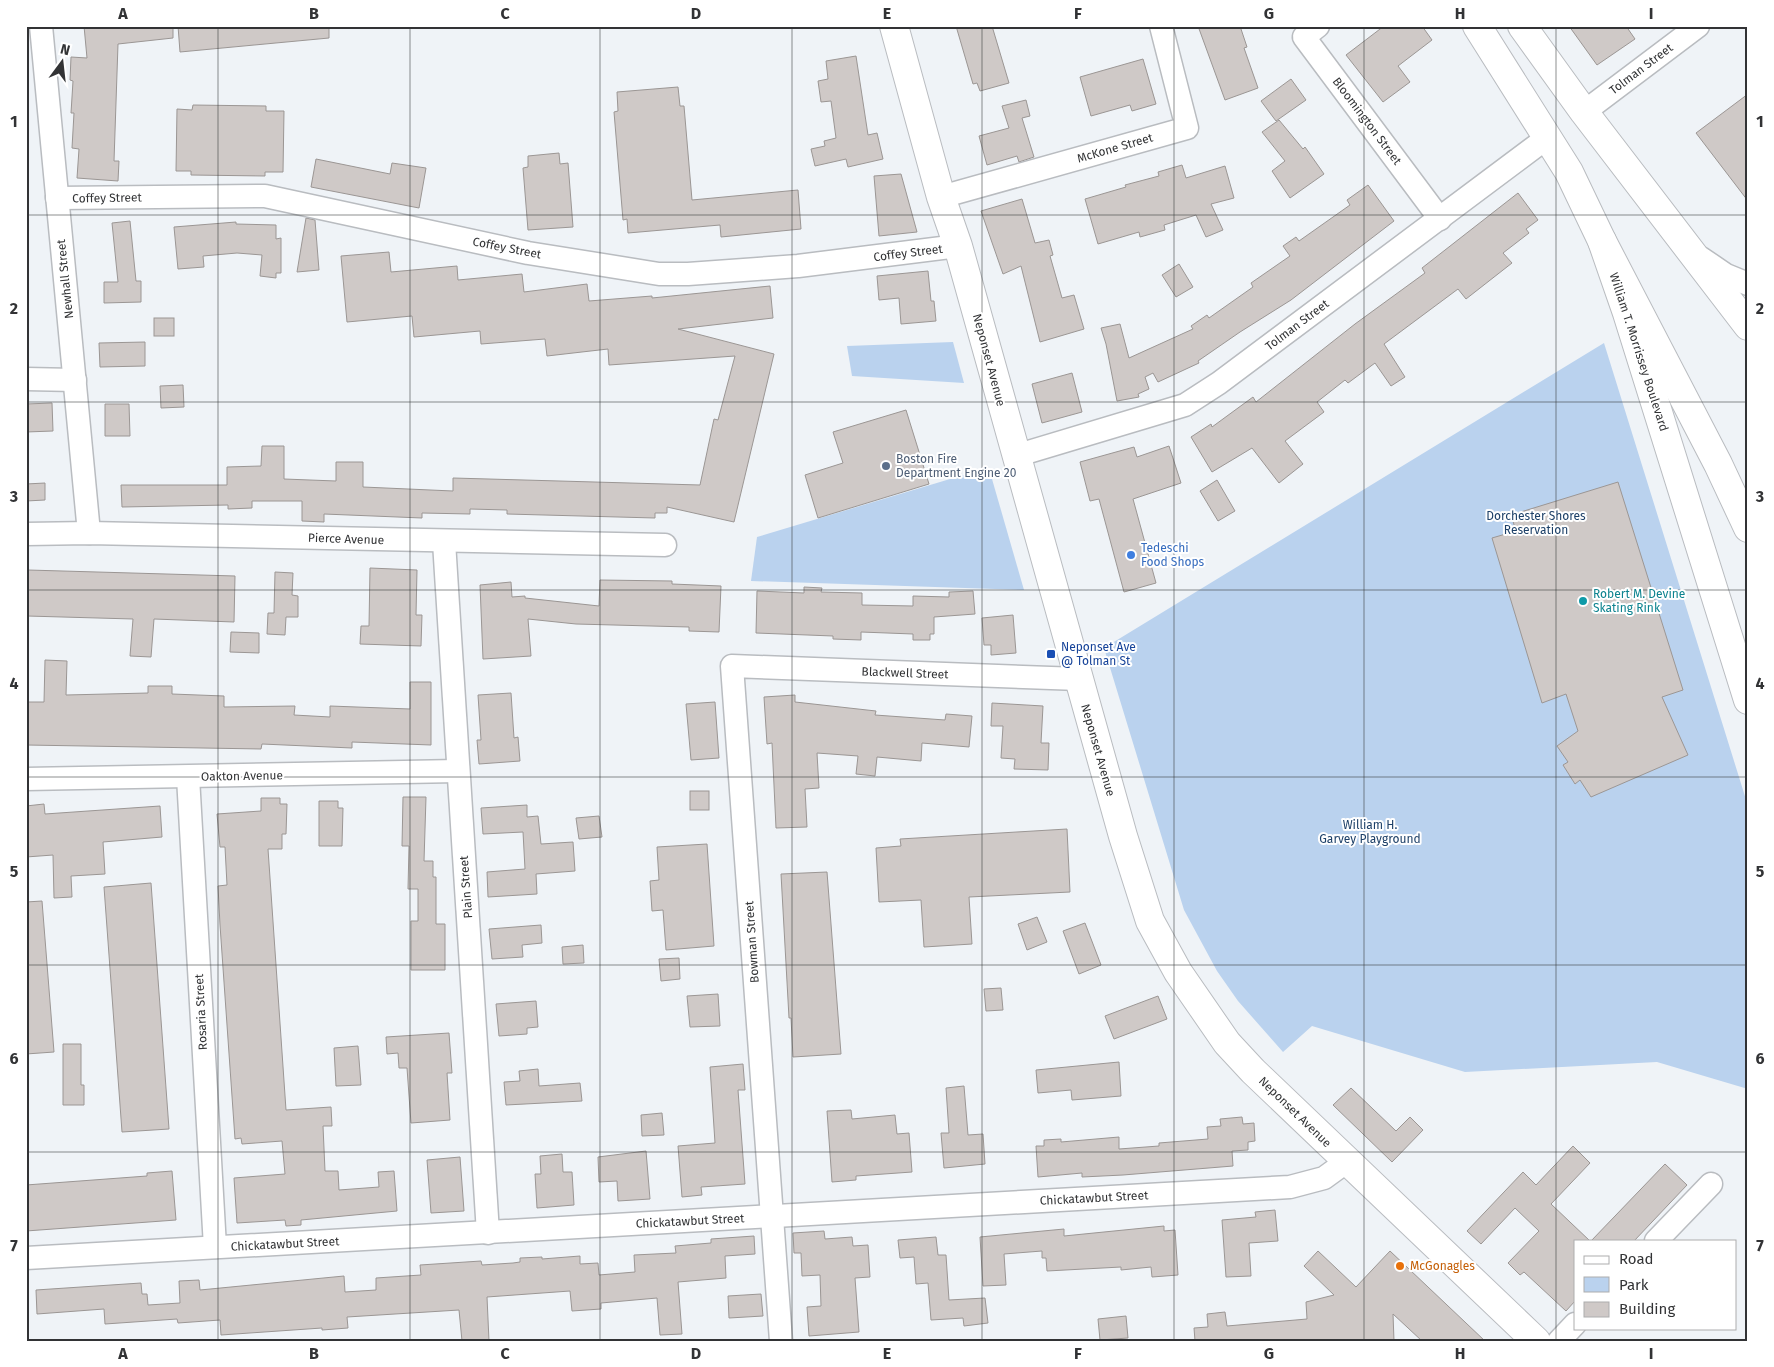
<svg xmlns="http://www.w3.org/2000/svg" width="1774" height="1367" font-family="'Fira Sans',sans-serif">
	<rect width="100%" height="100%" fill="#eff3f7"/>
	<!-- green -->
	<g fill="#bad2ee">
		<polygon points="953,342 964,383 852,376 847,346"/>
		<polygon points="1604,343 1748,806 1748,1089 1657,1062 1465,1072 1312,1026 1283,1052 1238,1001 1217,971 1184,910 1104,648"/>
		<polygon points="970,473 992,479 1024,590 751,581 757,537"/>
	</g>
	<!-- building -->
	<g fill="#cfc9c7" stroke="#9b9694">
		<polygon points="84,26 173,26 173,38 118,44 114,161 119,161 118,181 77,178 79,149 72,148 74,113 71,113 73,81 70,80 71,57 87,58"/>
		<polygon points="178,26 329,26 329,38 180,52"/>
		<polygon points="956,26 992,26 1009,83 980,91 977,83 973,84"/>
		<polygon points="1198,26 1240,26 1247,47 1244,48 1258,88 1225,100"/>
		<polygon points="1384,26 1422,26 1432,40 1398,66 1410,82 1383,102 1346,55"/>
		<polygon points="1569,26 1626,26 1635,39 1597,65"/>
		<polygon points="856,56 868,135 877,133 883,159 848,167 846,159 815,166 811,149 825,146 824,141 836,138 831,101 821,102 818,81 828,79 826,61"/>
		<polygon points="1143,59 1156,104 1132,111 1130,105 1091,116 1080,77"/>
		<polygon points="1291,79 1306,100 1276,121 1261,101"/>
		<polygon points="678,87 680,106 684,106 692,200 798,190 801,229 721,237 720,225 628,233 627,219 623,220 614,112 618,111 617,92"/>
		<polygon points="1748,94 1748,201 1696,133"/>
		<polygon points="1026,100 1030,116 1022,118 1034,157 1019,162 1017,156 987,165 979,136 1009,128 1002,106"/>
		<polygon points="193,105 266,106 266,111 284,111 283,172 265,172 265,176 191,175 191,171 176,171 177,109 192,110"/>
		<polygon points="1279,120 1303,149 1305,147 1324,174 1290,198 1272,171 1285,161 1262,132"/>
		<polygon points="559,153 560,164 568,163 573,227 528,230 523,168 528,167 528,156"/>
		<polygon points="316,159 390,174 392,163 426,168 419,208 311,187"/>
		<polygon points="1182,165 1186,178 1225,166 1234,198 1211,204 1223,230 1206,237 1196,215 1164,225 1165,230 1140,237 1139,232 1098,244 1085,199 1126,187 1125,185 1159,176 1158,172"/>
		<polygon points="901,174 917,232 879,236 874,176"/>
		<polygon points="1368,185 1394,221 1291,300 1240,332 1198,361 1199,363 1158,382 1153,373 1145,377 1149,389 1138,394 1139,397 1117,401 1106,344 1101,328 1120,324 1129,358 1193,329 1191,326 1207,315 1209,318 1253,287 1251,283 1290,256 1283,246 1296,237 1299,241 1350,205 1347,200"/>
		<polygon points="1518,193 1538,220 1526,229 1529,233 1503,253 1512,263 1466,299 1458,289 1384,344 1405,377 1391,386 1375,363 1348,383 1345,380 1317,402 1324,412 1285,441 1303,464 1279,483 1252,448 1212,472 1191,437 1211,424 1212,427 1253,397 1256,402 1355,324 1425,273 1422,268"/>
		<polygon points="1022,199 1035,243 1049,240 1053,255 1050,256 1062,298 1074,295 1084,329 1040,342 1021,266 1003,274 981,211"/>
		<polygon points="306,218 315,220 319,270 297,272"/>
		<polygon points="130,221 136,281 141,281 141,302 104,303 104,282 118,282 112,223"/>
		<polygon points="236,222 236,224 276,225 276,239 281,238 281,273 276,273 276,278 260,276 262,255 237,253 203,256 204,267 178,269 174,227"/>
		<polygon points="389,252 391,272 457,266 458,280 522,274 524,292 587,284 589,301 652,296 652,298 770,286 773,318 678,329 774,354 734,522 667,507 667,513 655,513 655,518 507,514 507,510 470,509 470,514 422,513 422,518 324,514 324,522 302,521 302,501 252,501 252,508 228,509 228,505 122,507 121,485 227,485 227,467 261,466 262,446 284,446 284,479 336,481 336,462 363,462 363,487 453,491 453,478 700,485 714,419 718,420 735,356 609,365 608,349 547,356 545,339 481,344 480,331 414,337 412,316 347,322 341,256"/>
		<polygon points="1179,264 1193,287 1176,297 1162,275"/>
		<polygon points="928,271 931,301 934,301 936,321 901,324 899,298 879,300 877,276"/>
		<rect x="154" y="318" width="20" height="18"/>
		<polygon points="145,342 145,366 100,367 99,343"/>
		<polygon points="1072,373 1082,412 1042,423 1032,384"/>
		<polygon points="183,385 184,407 161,408 160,386"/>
		<polygon points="52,403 53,431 26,432 26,404"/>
		<polygon points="105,404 129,404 130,436 105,436"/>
		<polygon points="906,410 929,484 818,518 805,475 843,463 833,432"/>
		<polygon points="1169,446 1181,483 1133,499 1156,583 1124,592 1099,499 1090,501 1080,462 1134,447 1137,457"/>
		<polygon points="1217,480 1235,511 1218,521 1200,491"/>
		<polygon points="1618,482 1683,690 1662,697 1688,755 1591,797 1580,780 1575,784 1563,765 1568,762 1557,746 1578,731 1566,694 1542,703 1492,538 1516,531 1511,515"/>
		<polygon points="45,483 45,500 26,501 26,484"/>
		<polygon points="370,568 417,570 416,615 422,615 421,646 360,644 361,626 369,626"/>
		<polygon points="28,570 235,576 234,622 154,619 151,657 130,656 133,619 27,616"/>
		<polygon points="275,572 293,573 292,595 298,596 298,617 286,617 285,635 267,634 268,613 274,613"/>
		<polygon points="600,580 672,581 672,584 721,586 719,632 689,631 689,627 576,624 528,619 531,656 483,659 480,585 511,582 512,597 525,596 525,598 599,606"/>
		<polygon points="804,587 822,588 821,592 862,593 862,605 913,606 913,596 949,597 949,592 973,591 975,614 934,617 934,634 930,634 930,640 913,640 913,634 861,632 861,640 833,639 833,636 756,633 757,591 804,593"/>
		<polygon points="1013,615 1016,653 991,655 991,645 984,645 982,618"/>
		<polygon points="231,632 259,633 259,653 230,652"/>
		<polygon points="45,660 67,661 66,695 148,693 148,686 172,686 172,694 224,696 224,707 295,706 294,715 330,717 330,706 410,709 410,682 431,682 431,745 352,742 352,748 262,744 261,749 26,745 26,702 44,702"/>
		<polygon points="511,693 514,738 518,737 520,761 479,764 477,740 481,740 478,695"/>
		<polygon points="795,695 795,702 876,711 875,715 945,720 946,714 972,716 969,747 922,743 921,761 877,757 875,776 856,774 858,756 817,753 819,788 805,789 807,827 776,828 772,743 767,744 764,697"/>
		<polygon points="715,702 719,758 691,760 686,704"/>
		<polygon points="992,703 1043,706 1041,743 1049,743 1048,770 1014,769 1015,759 1001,758 1003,726 991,726"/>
		<rect x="690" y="791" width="19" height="19"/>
		<polygon points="403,797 426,797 424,861 433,861 433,877 436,877 436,924 445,924 445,970 411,970 411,921 418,921 418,889 408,889 409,846 402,846"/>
		<polygon points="261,798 280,798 280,804 287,804 286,834 282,834 282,849 268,849 286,1110 331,1107 332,1126 323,1126 325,1171 338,1171 339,1190 379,1187 378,1172 394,1171 397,1211 301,1220 301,1225 286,1226 285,1220 237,1223 234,1178 285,1174 282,1141 242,1144 241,1138 235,1139 220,925 218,886 227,885 225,847 220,847 217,814 261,811"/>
		<polygon points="319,801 338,801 338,808 343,808 342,846 319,846"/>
		<polygon points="44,804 45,814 160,806 162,837 103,842 105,874 71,876 72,897 54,898 53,855 26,857 26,806"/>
		<polygon points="527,805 527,817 538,816 541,844 573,842 575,871 536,874 537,894 488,897 487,872 525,869 523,832 483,834 481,808"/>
		<polygon points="599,816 602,837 579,839 576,818"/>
		<polygon points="1067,829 1070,892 969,897 972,944 924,947 921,900 879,902 876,848 901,846 900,839"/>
		<polygon points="707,844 714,946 666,950 663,910 652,911 650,881 659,880 657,847"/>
		<polygon points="827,872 841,1054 793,1057 791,1018 789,1018 781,874"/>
		<polygon points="151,883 169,1129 122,1132 104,887"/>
		<polygon points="42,901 54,1052 26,1054 26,902"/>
		<polygon points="1037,917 1047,942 1027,950 1018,924"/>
		<polygon points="1085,923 1101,965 1079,974 1063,931"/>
		<polygon points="541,925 542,943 522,945 523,957 492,959 489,929"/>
		<polygon points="583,945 584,963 563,964 562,947"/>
		<polygon points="679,958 680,979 661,981 659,959"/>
		<polygon points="1001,988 1003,1010 986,1011 984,989"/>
		<polygon points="718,994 720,1026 690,1027 687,996"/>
		<polygon points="1158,996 1167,1019 1114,1039 1105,1016"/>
		<polygon points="536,1001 538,1027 527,1028 527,1034 499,1036 496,1004"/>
		<polygon points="449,1033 452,1073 447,1073 450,1120 411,1123 407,1068 399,1068 398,1053 387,1054 386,1037"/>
		<polygon points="63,1044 81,1044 81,1085 84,1085 84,1105 63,1105"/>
		<polygon points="358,1046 361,1085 336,1086 334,1048"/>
		<polygon points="1119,1062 1121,1096 1072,1100 1071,1090 1038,1093 1036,1070"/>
		<polygon points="743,1064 745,1090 738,1090 745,1184 701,1187 702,1195 682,1197 678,1146 715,1143 710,1067"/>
		<polygon points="538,1069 539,1086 580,1083 582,1101 506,1105 504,1082 520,1081 519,1071"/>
		<polygon points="964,1086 968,1135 983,1134 985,1164 944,1168 941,1133 949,1133 946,1088"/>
		<polygon points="1351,1088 1396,1131 1410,1117 1423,1130 1392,1162 1333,1105"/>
		<polygon points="851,1110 852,1119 895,1115 897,1134 909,1133 912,1172 856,1176 856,1180 832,1182 827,1111"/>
		<polygon points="662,1113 664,1135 642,1136 641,1115"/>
		<polygon points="1242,1117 1243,1124 1254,1123 1255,1141 1248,1142 1248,1150 1232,1151 1233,1166 1123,1175 1082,1177 1082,1173 1038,1177 1036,1146 1044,1146 1044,1140 1061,1139 1061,1142 1119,1137 1119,1149 1159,1146 1159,1143 1208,1139 1207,1127 1221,1126 1220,1119"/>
		<polygon points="1573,1146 1590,1163 1551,1204 1590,1241 1575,1241 1575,1301 1566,1311 1524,1272 1520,1275 1508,1263 1539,1231 1515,1208 1481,1244 1467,1231 1523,1172 1536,1185"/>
		<polygon points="646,1151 650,1199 618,1201 617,1181 599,1182 598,1157"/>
		<polygon points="562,1154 563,1172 572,1172 574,1205 537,1208 535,1174 541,1174 540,1156"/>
		<polygon points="460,1157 464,1211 431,1213 427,1160"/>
		<polygon points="1665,1164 1687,1185 1634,1241 1591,1241"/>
		<polygon points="172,1171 176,1220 26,1231 26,1185 147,1176 147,1173"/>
		<polygon points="1275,1210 1278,1241 1249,1243 1251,1276 1226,1277 1222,1220 1256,1217 1255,1212"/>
		<polygon points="1164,1226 1164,1231 1175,1230 1178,1275 1152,1277 1151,1267 1121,1270 1121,1267 1047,1271 1046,1258 1042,1258 1042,1251 1004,1254 1006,1285 983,1286 980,1237 1064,1229 1064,1236"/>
		<polygon points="824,1231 825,1239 852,1237 853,1246 868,1245 870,1277 855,1278 859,1332 809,1336 807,1307 821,1306 820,1275 802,1276 801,1253 794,1253 793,1233"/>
		<polygon points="754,1236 755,1254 725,1256 726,1278 678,1282 682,1334 660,1335 657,1298 601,1303 601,1309 572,1311 570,1291 487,1297 489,1341 462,1341 459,1310 347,1317 348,1328 322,1330 322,1328 221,1335 220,1320 178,1323 177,1319 105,1324 104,1309 37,1314 36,1290 141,1283 142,1294 147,1294 148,1305 180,1303 179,1281 199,1280 200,1290 344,1276 345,1292 376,1290 376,1278 421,1275 420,1265 481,1261 482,1265 513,1263 520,1262 520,1258 542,1257 542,1259 580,1256 580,1264 598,1263 599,1275 635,1272 634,1255 676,1253 675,1246 711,1243 711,1239"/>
		<polygon points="936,1237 938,1255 946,1255 949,1300 985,1298 988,1323 964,1326 963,1318 931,1320 928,1283 916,1284 914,1257 900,1258 898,1240"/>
		<polygon points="1318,1251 1356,1287 1390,1251 1485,1341 1422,1341 1393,1314 1394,1341 1195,1341 1194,1328 1208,1327 1207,1314 1225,1312 1227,1326 1307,1319 1306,1302 1334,1295 1304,1266"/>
		<polygon points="761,1294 763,1316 729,1318 728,1296"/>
		<polygon points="1126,1316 1128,1338 1100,1340 1098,1319"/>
	</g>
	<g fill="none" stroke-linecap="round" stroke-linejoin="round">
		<defs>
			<g id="minor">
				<polyline points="41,26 89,533"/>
				<polyline points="1318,26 1304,37 1440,219"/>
				<polyline points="1584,112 1698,26"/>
				<polyline points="941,197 1187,128 1161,26"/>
				<polyline points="57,198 265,196 528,253 659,274 688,274 798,266 958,246"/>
				<polyline points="1701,258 1726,275 1748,284"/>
				<polyline points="26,379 75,380"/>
				<polyline points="1015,456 1185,405 1219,383 1548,137"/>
				<polyline points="26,534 89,533 665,545"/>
				<polyline points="444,542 488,1233"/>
				<polyline points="188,777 215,1247"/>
				<polyline points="26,779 458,771"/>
				<polyline points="1656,1241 1711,1184"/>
				<polyline points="26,1258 1290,1187 1324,1178 1346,1162"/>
				<polyline points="781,1341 732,666 1079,679"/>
				<polyline points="1559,1341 1575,1324"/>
			</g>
			<g id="major">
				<polyline points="894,26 941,197 958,246 1123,836 1150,921 1178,972 1227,1043 1253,1071 1536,1341"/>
				<polyline points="1477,26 1569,172 1602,241 1627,313 1748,700"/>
				<polyline points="1522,26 1584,112 1748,326"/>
			</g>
			<polyline id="highway" points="1602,241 1718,464 1748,528"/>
		</defs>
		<!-- minor casing -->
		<use href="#minor" stroke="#b9bcc0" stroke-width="25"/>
		<!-- major casing -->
		<use href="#major" stroke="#b9bcc0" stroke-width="30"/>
		<!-- highway casing -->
		<use href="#highway" stroke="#b9bcc0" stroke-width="30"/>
		<!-- minor -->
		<use href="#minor" stroke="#fff" stroke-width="22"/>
		<!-- major -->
		<use href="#major" stroke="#fff" stroke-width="28"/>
		<!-- highway -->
		<use href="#highway" stroke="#fff" stroke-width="28"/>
	</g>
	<!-- grid -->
	<path fill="none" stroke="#323335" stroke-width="1" stroke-opacity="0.55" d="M 218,26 L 218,1341M 410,26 L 410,1341M 600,26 L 600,1341M 792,26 L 792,1341M 982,26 L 982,1341M 1174,26 L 1174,1341M 1364,26 L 1364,1341M 1556,26 L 1556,1341M 26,215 L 1748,215M 26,402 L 1748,402M 26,590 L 1748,590M 26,777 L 1748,777M 26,965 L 1748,965M 26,1152 L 1748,1152"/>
	<!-- markers -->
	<circle fill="#5c6f8a" stroke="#fff" stroke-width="2" cx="886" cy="466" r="5"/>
	<circle fill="#3f7fe0" stroke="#fff" stroke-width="2" cx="1131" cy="555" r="5"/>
	<circle fill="#0f9aa8" stroke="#fff" stroke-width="2" cx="1583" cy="601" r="5"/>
	<rect fill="#1a4fb4" stroke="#fff" stroke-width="2" x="1046" y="649" width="10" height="10" rx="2.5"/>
	<circle fill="#e8710a" stroke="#fff" stroke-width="2" cx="1400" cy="1266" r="5"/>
	<g text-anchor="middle" stroke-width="4" stroke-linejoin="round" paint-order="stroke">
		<!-- street labels -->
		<g font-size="12" fill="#323335" stroke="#fff">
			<text transform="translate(1641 69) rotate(-37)" y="4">Tolman Street</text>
			<text transform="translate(1367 121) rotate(53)" y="4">Bloomington Street</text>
			<text transform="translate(1115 148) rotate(-16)" y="4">McKone Street</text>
			<text transform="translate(107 198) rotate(-1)" y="4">Coffey Street</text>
			<text transform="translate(507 248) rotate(11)" y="4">Coffey Street</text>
			<text transform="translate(908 253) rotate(-7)" y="4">Coffey Street</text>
			<text transform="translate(65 279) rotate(-96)" y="4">Newhall Street</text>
			<text transform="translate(1297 325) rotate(-37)" y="4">Tolman Street</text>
			<text transform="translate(1639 352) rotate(72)" y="4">William T. Morrissey Boulevard</text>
			<text transform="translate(989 360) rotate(75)" y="4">Neponset Avenue</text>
			<text transform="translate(346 539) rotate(2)" y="4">Pierce Avenue</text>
			<text transform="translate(905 673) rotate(2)" y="4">Blackwell Street</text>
			<text transform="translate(1098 750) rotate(74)" y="4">Neponset Avenue</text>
			<text transform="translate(242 776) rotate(-1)" y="4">Oakton Avenue</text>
			<text transform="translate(466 887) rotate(-94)" y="4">Plain Street</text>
			<text transform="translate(752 942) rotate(-94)" y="4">Bowman Street</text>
			<text transform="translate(201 1012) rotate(-93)" y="4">Rosaria Street</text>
			<text transform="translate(1295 1112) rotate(44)" y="4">Neponset Avenue</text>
			<text transform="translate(1094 1198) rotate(-3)" y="4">Chickatawbut Street</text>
			<text transform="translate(690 1221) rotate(-3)" y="4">Chickatawbut Street</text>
			<text transform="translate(285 1244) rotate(-3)" y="4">Chickatawbut Street</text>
		</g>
		<!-- service labels -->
		<g font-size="12" fill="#4e5e75" stroke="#fff" text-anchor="start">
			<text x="896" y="463">Boston Fire<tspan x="896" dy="14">Department Engine 20</tspan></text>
		</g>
		<!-- park labels -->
		<g font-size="12" fill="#1d4068" stroke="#fff">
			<text x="1536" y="520">Dorchester Shores<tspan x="1536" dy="14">Reservation</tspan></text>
			<text x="1370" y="829">William H.<tspan x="1370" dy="14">Garvey Playground</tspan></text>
		</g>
		<!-- shop labels -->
		<g font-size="12" fill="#366cbe" stroke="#fff" text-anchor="start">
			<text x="1141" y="552">Tedeschi<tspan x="1141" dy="14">Food Shops</tspan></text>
		</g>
		<!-- culture labels -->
		<g font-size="12" fill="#0d838f" stroke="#fff" text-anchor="start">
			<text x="1593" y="598">Robert M. Devine<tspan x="1593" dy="14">Skating Rink</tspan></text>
		</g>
		<!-- transit labels -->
		<g font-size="12" fill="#164399" stroke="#fff" text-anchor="start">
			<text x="1061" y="651">Neponset Ave<tspan x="1061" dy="14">@ Tolman St</tspan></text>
		</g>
		<!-- food labels -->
		<g font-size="12" fill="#c56008" stroke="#fff" text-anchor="start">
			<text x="1410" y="1270">McGonagles</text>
		</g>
	</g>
	<!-- border -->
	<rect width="1774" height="1367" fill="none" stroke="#ffffff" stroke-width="55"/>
	<!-- legend -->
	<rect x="1574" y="1240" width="162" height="90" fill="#ffffff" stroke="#adadae"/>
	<rect x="1584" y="1256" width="25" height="8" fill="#ffffff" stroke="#adadae"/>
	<text x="1619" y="1264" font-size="15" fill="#323335">Road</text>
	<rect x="1584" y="1277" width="25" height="15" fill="#bad2ee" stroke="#adadae"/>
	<text x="1619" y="1290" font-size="15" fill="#323335">Park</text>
	<rect x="1584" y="1302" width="25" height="15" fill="#cfc9c7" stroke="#adadae"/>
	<text x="1619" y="1314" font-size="15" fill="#323335">Building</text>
	<!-- north arrow -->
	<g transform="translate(62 62) rotate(15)" stroke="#ffffff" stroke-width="4" paint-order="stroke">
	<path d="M0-4L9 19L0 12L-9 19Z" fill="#323335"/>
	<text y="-8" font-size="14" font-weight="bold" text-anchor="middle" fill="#323335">N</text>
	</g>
	<rect x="28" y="28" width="1718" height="1312" fill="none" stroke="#323335" stroke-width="2"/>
	<g font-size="16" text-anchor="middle" font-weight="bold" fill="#323335">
		<text x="123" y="19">A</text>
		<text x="314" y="19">B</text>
		<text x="505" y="19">C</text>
		<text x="696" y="19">D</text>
		<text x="887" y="19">E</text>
		<text x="1078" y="19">F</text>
		<text x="1269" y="19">G</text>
		<text x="1460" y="19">H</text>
		<text x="1651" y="19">I</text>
		<text x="14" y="127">1</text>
		<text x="1760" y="127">1</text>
		<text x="14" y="314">2</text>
		<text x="1760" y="314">2</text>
		<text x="14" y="502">3</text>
		<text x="1760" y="502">3</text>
		<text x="14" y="689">4</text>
		<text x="1760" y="689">4</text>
		<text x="14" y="877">5</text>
		<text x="1760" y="877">5</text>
		<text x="14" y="1064">6</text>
		<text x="1760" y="1064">6</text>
		<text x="14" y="1251">7</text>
		<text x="1760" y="1251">7</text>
		<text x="123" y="1359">A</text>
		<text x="314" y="1359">B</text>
		<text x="505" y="1359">C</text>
		<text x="696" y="1359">D</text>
		<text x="887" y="1359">E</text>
		<text x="1078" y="1359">F</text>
		<text x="1269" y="1359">G</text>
		<text x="1460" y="1359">H</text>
		<text x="1651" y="1359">I</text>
	</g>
</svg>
